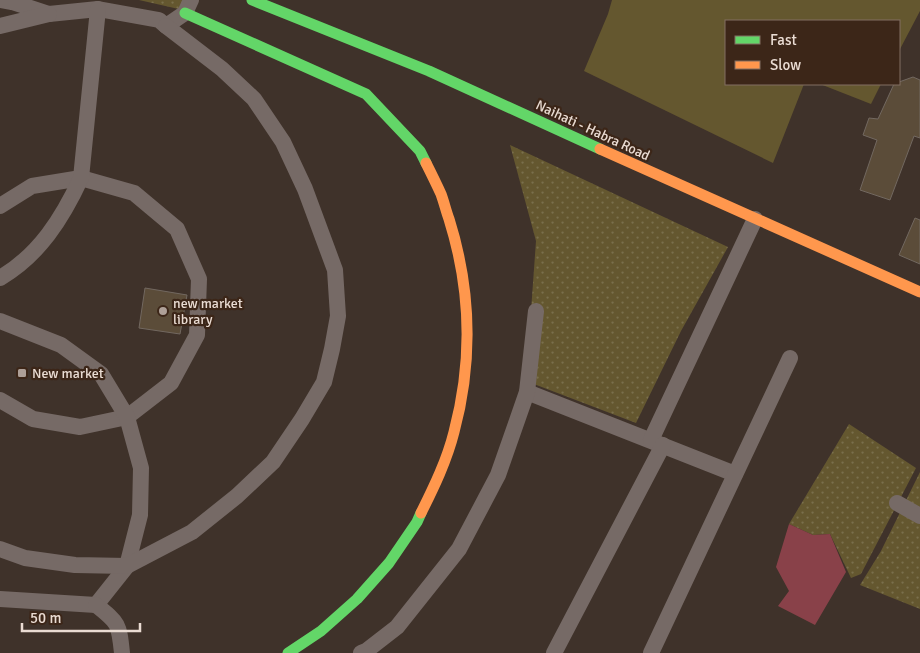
<svg xmlns="http://www.w3.org/2000/svg" width="920" height="653" font-family="Signika,sans-serif">
	<defs>
		<pattern id="park-dots" width="8" height="8" patternUnits="userSpaceOnUse" patternTransform="scale(1.25)"><rect width="8" height="8" fill="#64572f"/><path d="M2 2h.1M6 6h.1" fill="none" stroke="#7a6f4c" stroke-width="1.8" stroke-linecap="round"/></pattern>
	</defs>
	<rect width="100%" height="100%" fill="#3f322a"/>
	<!-- grass -->
	<g fill="#64572f">
		<polygon points="612,0 920,0 920,11 899,51 899,21 726,21 726,84 804,84 773,163 584,71 608,14"/>
		<polygon points="820,84 881,84 871,104"/>
	</g>
	<!-- park -->
	<g fill="url(#park-dots)">
		<polygon points="139,0 186,0 183,10"/>
		<polygon points="510,145 728,247 681,331 636,423 526,381 536,241"/>
		<polygon points="849,424 916,468 861,574 851,578 830,534 813,535 789,524"/>
		<polygon points="920,472 920,609 860,585 881,551"/>
	</g>
	<!-- water -->
	<polygon fill="#894149" points="789,524 813,535 830,534 846,572 815,625 778,606 789,591 776,567"/>
	<!-- building -->
	<g fill="#5b4c39" stroke="#726860">
		<polygon points="913,77 920,80 920,138 914,136 890,200 860,190 877,140 863,135 869,118 878,119 894,84 899,84 899,82"/>
		<polygon points="915,218 920,220 920,264 899,255"/>
		<polygon points="145,288 187,295 180,334 139,328"/>
	</g>
	<g fill="none" stroke-linecap="round" stroke-linejoin="round">
		<!-- street -->
		<g stroke="#766a66" stroke-width="16">
			<polyline points="0,0 12,2 49,14 98,9 159,20 166,26 185,13 191,0"/>
			<polyline points="0,26 49,14"/>
			<polyline points="0,206 32,186 81,178 134,193 177,229 199,279 197,335 171,383 127,417 80,427 33,419 0,400"/>
			<path d="M 0,278 C 39,255 62,219 81,178 L 98,9"/>
			<polyline points="0,321 61,345 101,374 127,417 141,468 140,515 127,566 96,605"/>
			<polyline points="527,392 735,474"/>
			<polyline points="651,440 755,219"/>
			<polyline points="897,503 920,516"/>
			<polyline points="0,549 25,558 75,565 127,566 192,532 237,496 273,462 302,419 324,382 332,349 338,316 335,270 305,189 283,142 254,99 222,69 166,26"/>
			<polyline points="0,599 96,605"/>
			<path d="M 96,605 C 119,623 119,624 122,653"/>
			<polyline points="361,653 366,651 397,627 459,549 498,475 527,392 536,311"/>
			<polyline points="554,653 663,445"/>
			<polyline points="651,653 790,358"/>
		</g>
		<!-- fast -->
		<g stroke="#63d668" stroke-width="11">
			<polyline points="252,0 429,71 600,149"/>
			<polyline points="185,13 366,94 420,151 426,163"/>
			<polyline points="288,653 321,631 357,599 389,563 417,522 421,513"/>
		</g>
		<!-- slow -->
		<g stroke="#ff974d" stroke-width="11">
			<polyline points="600,149 920,292"/>
			<path d="M 421,513 C 434,487 447,460 454,432 C 473,361 471,289 449,219 C 446,211 444,202 441,194 C 436,183 431,173 426,163"/>
		</g>
	</g>
	<!-- markers -->
	<g fill="#aea098" stroke="#3c2618" stroke-width="2">
		<circle cx="163" cy="311" r="5"/>
		<rect x="17" y="368" width="10" height="10" rx="2.5"/>
	</g>
	<g text-anchor="middle" stroke-width="4.5" stroke-linejoin="round" paint-order="stroke">
		<!-- street labels -->
		<g font-size="14" fill="#eadcd3" stroke="#3c2618">
			<text transform="translate(593 130) rotate(25)" y="5">Naihati - Habra Road</text>
		</g>
		<!-- poi labels -->
		<g font-size="14" fill="#eadcd3" stroke="#3c2618" text-anchor="start">
			<text x="173" y="308">new market<tspan x="173" dy="16">library</tspan></text>
			<text x="32" y="378">New market</text>
		</g>
	</g>
	<!-- legend -->
	<rect x="725" y="20" width="175" height="65" fill="#3c2618" stroke="#826f63"/>
	<rect x="735" y="36" width="25" height="8" fill="#63d668" stroke="#826f63"/>
	<text x="770" y="45" font-size="15" fill="#eadcd3">Fast</text>
	<rect x="735" y="61" width="25" height="8" fill="#ff974d" stroke="#826f63"/>
	<text x="770" y="70" font-size="15" fill="#eadcd3">Slow</text>
	<!-- scale -->
	<path d="M22 623v8h118v-8" fill="none" stroke="#eadcd3" stroke-width="2.5"/>
	<text x="30" y="623" font-size="15" fill="#eadcd3" stroke="#3c2618" stroke-width="4" paint-order="stroke">50 m</text>
</svg>
